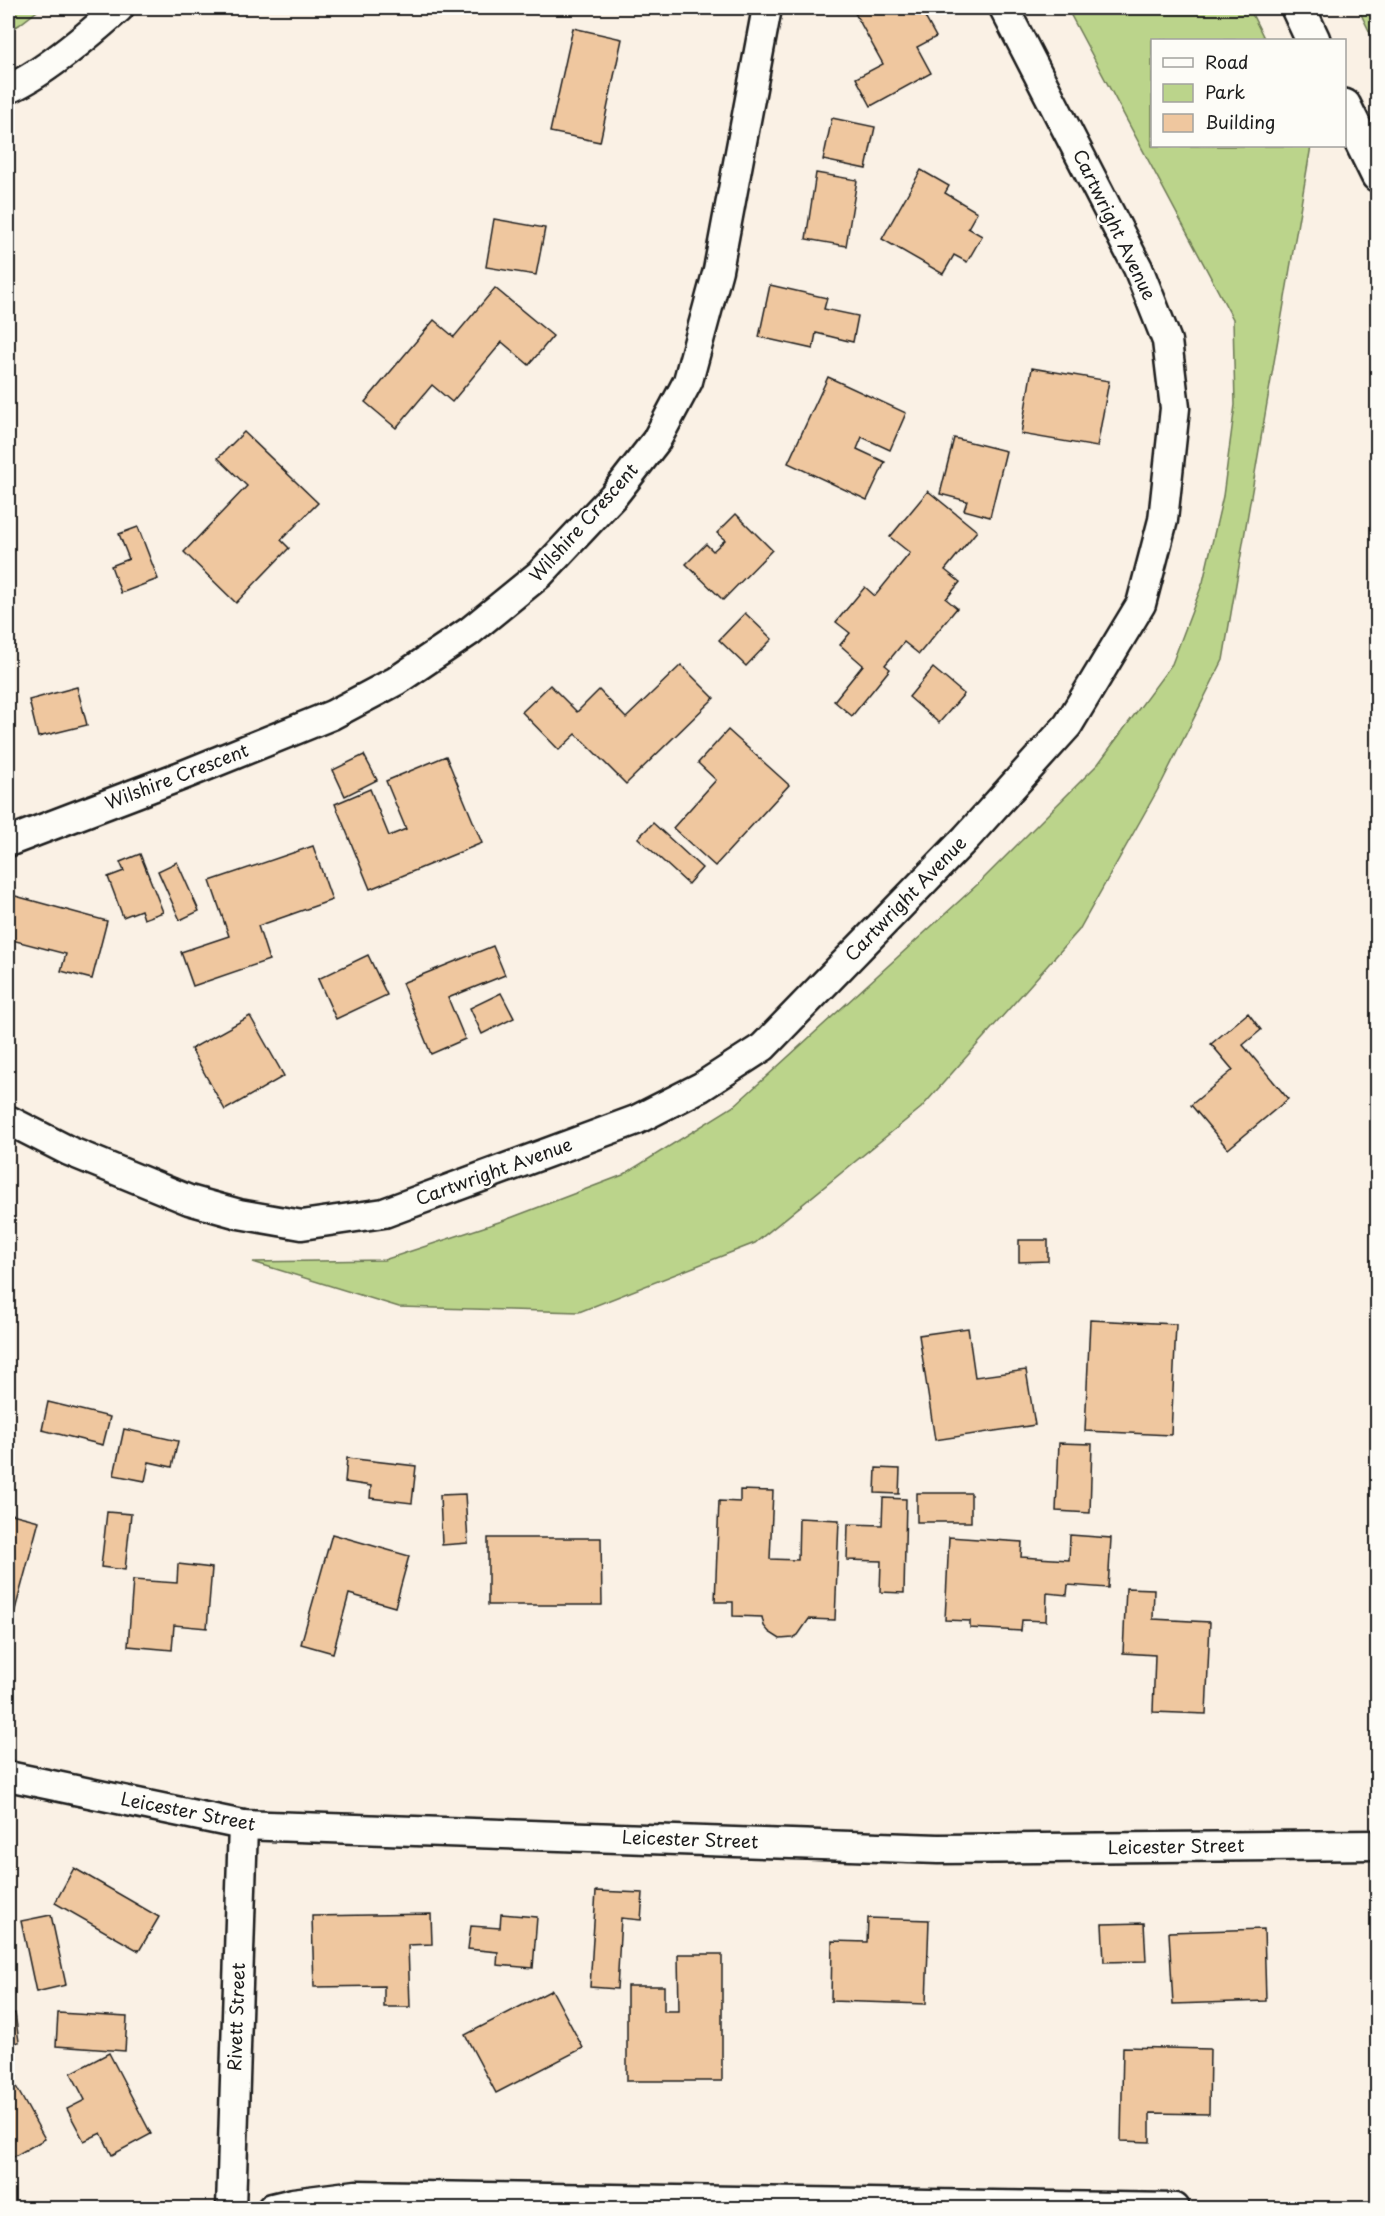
<svg xmlns="http://www.w3.org/2000/svg" width="1385" height="2216" font-family="'Playpen Sans',sans-serif">
	<rect width="100%" height="100%" fill="#faf1e5"/>
	<filter id="ink" filterUnits="userSpaceOnUse"><feTurbulence type="fractalNoise" baseFrequency=".0167" numOctaves="2"/><feDisplacementMap in="SourceGraphic" scale="12" xChannelSelector="R" yChannelSelector="G"/><feConvolveMatrix kernelMatrix="1 2 1 2 8 2 1 2 1" color-interpolation-filters="sRGB"/></filter>
	<g filter="url(#ink)">
		<!-- green -->
		<g fill="#bbd48b" stroke="#6c7854" stroke-width="1.5">
			<polygon points="8,8 41,8 19,25 8,31"/>
			<polygon points="1067,8 1249,8 1265,40 1152,40 1152,146 1311,146 1223,660 1162,782 1079,930 921,1108 755,1243 579,1312 399,1307 253,1262 384,1260 505,1220 623,1175 734,1106 978,884 1098,764 1172,664 1203,582 1223,496 1235,405 1233,319"/>
			<polygon points="1358,8 1377,8 1377,36 1374,41"/>
		</g>
		<!-- building -->
		<g fill="#efc79f" stroke="#1c1c1c" stroke-width="1.5">
			<polygon points="866,8 920,8 936,37 917,47 931,73 871,106 856,78 883,64 855,13"/>
			<polygon points="573,28 622,39 600,142 550,132"/>
			<polygon points="832,118 875,127 866,169 823,160"/>
			<polygon points="921,170 949,186 945,193 977,212 968,228 982,236 967,262 954,255 943,274 882,239"/>
			<polygon points="816,173 857,180 846,246 806,239"/>
			<polygon points="494,219 545,228 536,275 486,267"/>
			<polygon points="770,285 827,298 824,309 858,316 853,342 816,333 813,349 759,337"/>
			<polygon points="495,288 553,336 529,365 502,342 452,402 432,385 396,428 365,402 434,320 454,337"/>
			<polygon points="1032,368 1109,381 1097,447 1021,434"/>
			<polygon points="828,377 906,413 890,450 862,437 857,449 885,462 867,500 788,463"/>
			<polygon points="244,432 318,503 281,540 289,548 236,603 184,552 247,486 218,458"/>
			<polygon points="954,438 1006,451 990,517 964,510 967,501 940,494"/>
			<polygon points="928,491 977,531 945,570 960,582 946,599 957,608 919,654 904,642 885,665 890,669 852,716 834,701 863,665 840,645 850,633 836,622 865,587 875,596 910,553 890,537"/>
			<polygon points="736,514 772,550 723,600 686,564 706,544 713,551 725,540 717,533"/>
			<polygon points="138,527 158,579 121,593 111,566 129,559 119,534"/>
			<polygon points="745,613 772,639 746,666 719,640"/>
			<polygon points="681,665 714,698 626,784 576,734 559,750 522,712 550,685 577,712 599,690 626,718"/>
			<polygon points="933,668 964,694 939,723 909,697"/>
			<polygon points="77,687 87,725 38,737 29,700"/>
			<polygon points="728,730 789,785 715,866 673,828 716,780 698,763"/>
			<polygon points="364,755 377,780 345,796 333,770"/>
			<polygon points="446,756 482,843 370,889 335,804 370,789 389,836 406,829 386,781"/>
			<polygon points="653,823 702,868 688,884 638,838"/>
			<polygon points="313,846 332,900 258,926 269,960 193,986 181,952 229,936 210,881"/>
			<polygon points="140,854 163,912 144,919 141,910 123,917 108,877 124,871 120,862"/>
			<polygon points="177,862 199,911 180,920 158,871"/>
			<polygon points="8,894 107,921 92,979 61,971 66,954 8,939"/>
			<polygon points="493,946 505,975 448,998 465,1039 431,1054 402,983"/>
			<polygon points="368,955 387,995 336,1019 318,979"/>
			<polygon points="501,993 514,1018 482,1034 470,1008"/>
			<polygon points="1248,1013 1261,1030 1243,1045 1288,1099 1228,1149 1191,1105 1233,1070 1211,1044"/>
			<polygon points="250,1016 284,1076 225,1110 191,1049"/>
			<polygon points="1019,1240 1048,1240 1048,1261 1019,1262"/>
			<polygon points="1090,1320 1176,1324 1171,1435 1085,1431"/>
			<polygon points="968,1328 975,1377 1026,1370 1035,1425 935,1440 919,1335"/>
			<polygon points="48,1402 110,1417 103,1445 42,1430"/>
			<polygon points="124,1429 178,1441 172,1467 149,1462 145,1481 114,1475"/>
			<polygon points="1059,1443 1092,1444 1090,1513 1056,1511"/>
			<polygon points="347,1458 416,1466 412,1503 370,1498 371,1486 345,1482"/>
			<polygon points="876,1468 900,1469 899,1494 875,1493"/>
			<polygon points="740,1490 773,1491 770,1559 798,1560 799,1518 839,1520 835,1620 809,1619 798,1635 793,1638 780,1639 769,1632 764,1626 762,1617 733,1616 733,1602 715,1602 719,1501 740,1502"/>
			<rect x="917" y="1493" width="54" height="29"/>
			<polygon points="465,1494 468,1543 442,1545 440,1495"/>
			<polygon points="883,1498 906,1499 904,1593 880,1592 881,1561 847,1560 848,1524 882,1525"/>
			<polygon points="107,1512 131,1514 125,1570 101,1567"/>
			<polygon points="8,1513 39,1521 15,1610 8,1608"/>
			<polygon points="332,1534 409,1556 395,1607 349,1594 333,1653 301,1644"/>
			<polygon points="1070,1535 1111,1538 1108,1588 1068,1585 1067,1595 1047,1593 1046,1621 1022,1620 1021,1631 970,1628 970,1621 945,1620 949,1537 1022,1542 1021,1557 1069,1560"/>
			<polygon points="488,1538 601,1538 602,1605 488,1605"/>
			<polygon points="178,1564 212,1568 207,1628 174,1625 172,1650 128,1646 133,1580 177,1583"/>
			<polygon points="1126,1588 1154,1589 1153,1619 1210,1622 1206,1714 1153,1712 1155,1655 1123,1653"/>
			<polygon points="74,1868 159,1917 139,1951 55,1903"/>
			<polygon points="596,1891 643,1893 641,1920 621,1918 617,1989 590,1987"/>
			<polygon points="431,1914 432,1944 408,1945 410,2007 384,2007 384,1986 314,1987 312,1916"/>
			<polygon points="501,1914 537,1917 533,1968 497,1965 498,1952 468,1949 471,1926 500,1928"/>
			<polygon points="51,1915 66,1985 36,1992 21,1921"/>
			<polygon points="868,1918 929,1920 926,2004 831,2001 832,1941 867,1942"/>
			<polygon points="1144,1923 1146,1961 1104,1962 1102,1924"/>
			<polygon points="1264,1929 1266,2001 1173,2004 1169,1932"/>
			<polygon points="678,1954 722,1954 722,2081 627,2081 627,1986 664,1986 664,2011 679,2011"/>
			<polygon points="8,1969 12,1996 8,1997"/>
			<polygon points="552,1990 583,2048 496,2093 465,2035"/>
			<polygon points="15,2013 19,2042 8,2044 8,2014"/>
			<polygon points="58,2013 127,2017 125,2051 56,2046"/>
			<polygon points="1123,2047 1210,2049 1209,2114 1150,2113 1150,2142 1121,2141"/>
			<polygon points="109,2053 151,2134 112,2155 101,2133 84,2141 67,2109 85,2100 71,2073"/>
			<polygon points="8,2072 45,2139 8,2160"/>
		</g>
		<g fill="none" stroke-linecap="round" stroke-linejoin="round">
			<defs>
				<g id="minor">
					<path d="M 8,89 C 42,75 91,33 119,8"/>
					<polyline points="8,842 186,774 332,715 396,681 470,631 540,574 614,495 656,441 688,381 718,270 767,8"/>
					<polyline points="8,1120 69,1151 189,1200 239,1214 302,1225 384,1213 636,1120 701,1087 763,1047 966,838 1068,725 1141,604 1163,520 1175,408 1167,341 1138,268 1004,8"/>
					<polyline points="8,1776 243,1825 938,1849 1378,1845"/>
					<polyline points="231,2208 243,1825"/>
					<polyline points="272,2208 293,2203 356,2195 1175,2208"/>
				</g>
				<g id="secondary">
					<polyline points="1298,8 1313,40"/>
					<polyline points="1344,106 1378,175"/>
				</g>
			</defs>
			<!-- minor casing -->
			<use href="#minor" stroke="#1c1c1c" stroke-width="33"/>
			<!-- secondary casing -->
			<use href="#secondary" stroke="#1c1c1c" stroke-width="38"/>
			<!-- minor -->
			<use href="#minor" stroke="#fdfcf7" stroke-width="28"/>
			<!-- secondary -->
			<use href="#secondary" stroke="#fdfcf7" stroke-width="33"/>
		</g>
	</g>
	<g text-anchor="middle" stroke-width="5" stroke-linejoin="round" paint-order="stroke">
		<!-- street labels -->
		<g font-size="18" fill="#1c1c1c" stroke="#fdfcf7">
			<text transform="translate(1114 225) rotate(64)" y="6">Cartwright Avenue</text>
			<text transform="translate(584 523) rotate(-48)" y="6">Wilshire Crescent</text>
			<text transform="translate(177 777) rotate(-21)" y="6">Wilshire Crescent</text>
			<text transform="translate(906 899) rotate(-46)" y="6">Cartwright Avenue</text>
			<text transform="translate(494 1172) rotate(-20)" y="6">Cartwright Avenue</text>
			<text transform="translate(188 1812) rotate(11)" y="6">Leicester Street</text>
			<text transform="translate(690 1840) rotate(2)" y="6">Leicester Street</text>
			<text transform="translate(1176 1847) rotate(-1)" y="6">Leicester Street</text>
			<text transform="translate(237 2017) rotate(-88)" y="6">Rivett Street</text>
		</g>
	</g>
	<!-- margin -->
	<rect width="1385" height="2216" fill="none" stroke="#fdfcf7" stroke-width="30"/>
	<rect x="15" y="15" width="1355" height="2186" fill="none" stroke="#1c1c1c" stroke-width="2" filter="url(#ink)"/>
	<!-- legend -->
	<rect x="1151" y="39" width="195" height="108" fill="#fdfcf7" stroke="#a3a29f" stroke-width="1.5"/>
	<rect x="1163" y="58" width="30" height="9" fill="#fdfcf7" stroke="#a3a29f" stroke-width="1.5"/>
	<text x="1205" y="69" font-size="18" fill="#1c1c1c">Road</text>
	<rect x="1163" y="84" width="30" height="18" fill="#bbd48b" stroke="#a3a29f" stroke-width="1.5"/>
	<text x="1205" y="99" font-size="18" fill="#1c1c1c">Park</text>
	<rect x="1163" y="114" width="30" height="18" fill="#efc79f" stroke="#a3a29f" stroke-width="1.5"/>
	<text x="1205" y="129" font-size="18" fill="#1c1c1c">Building</text>
</svg>
